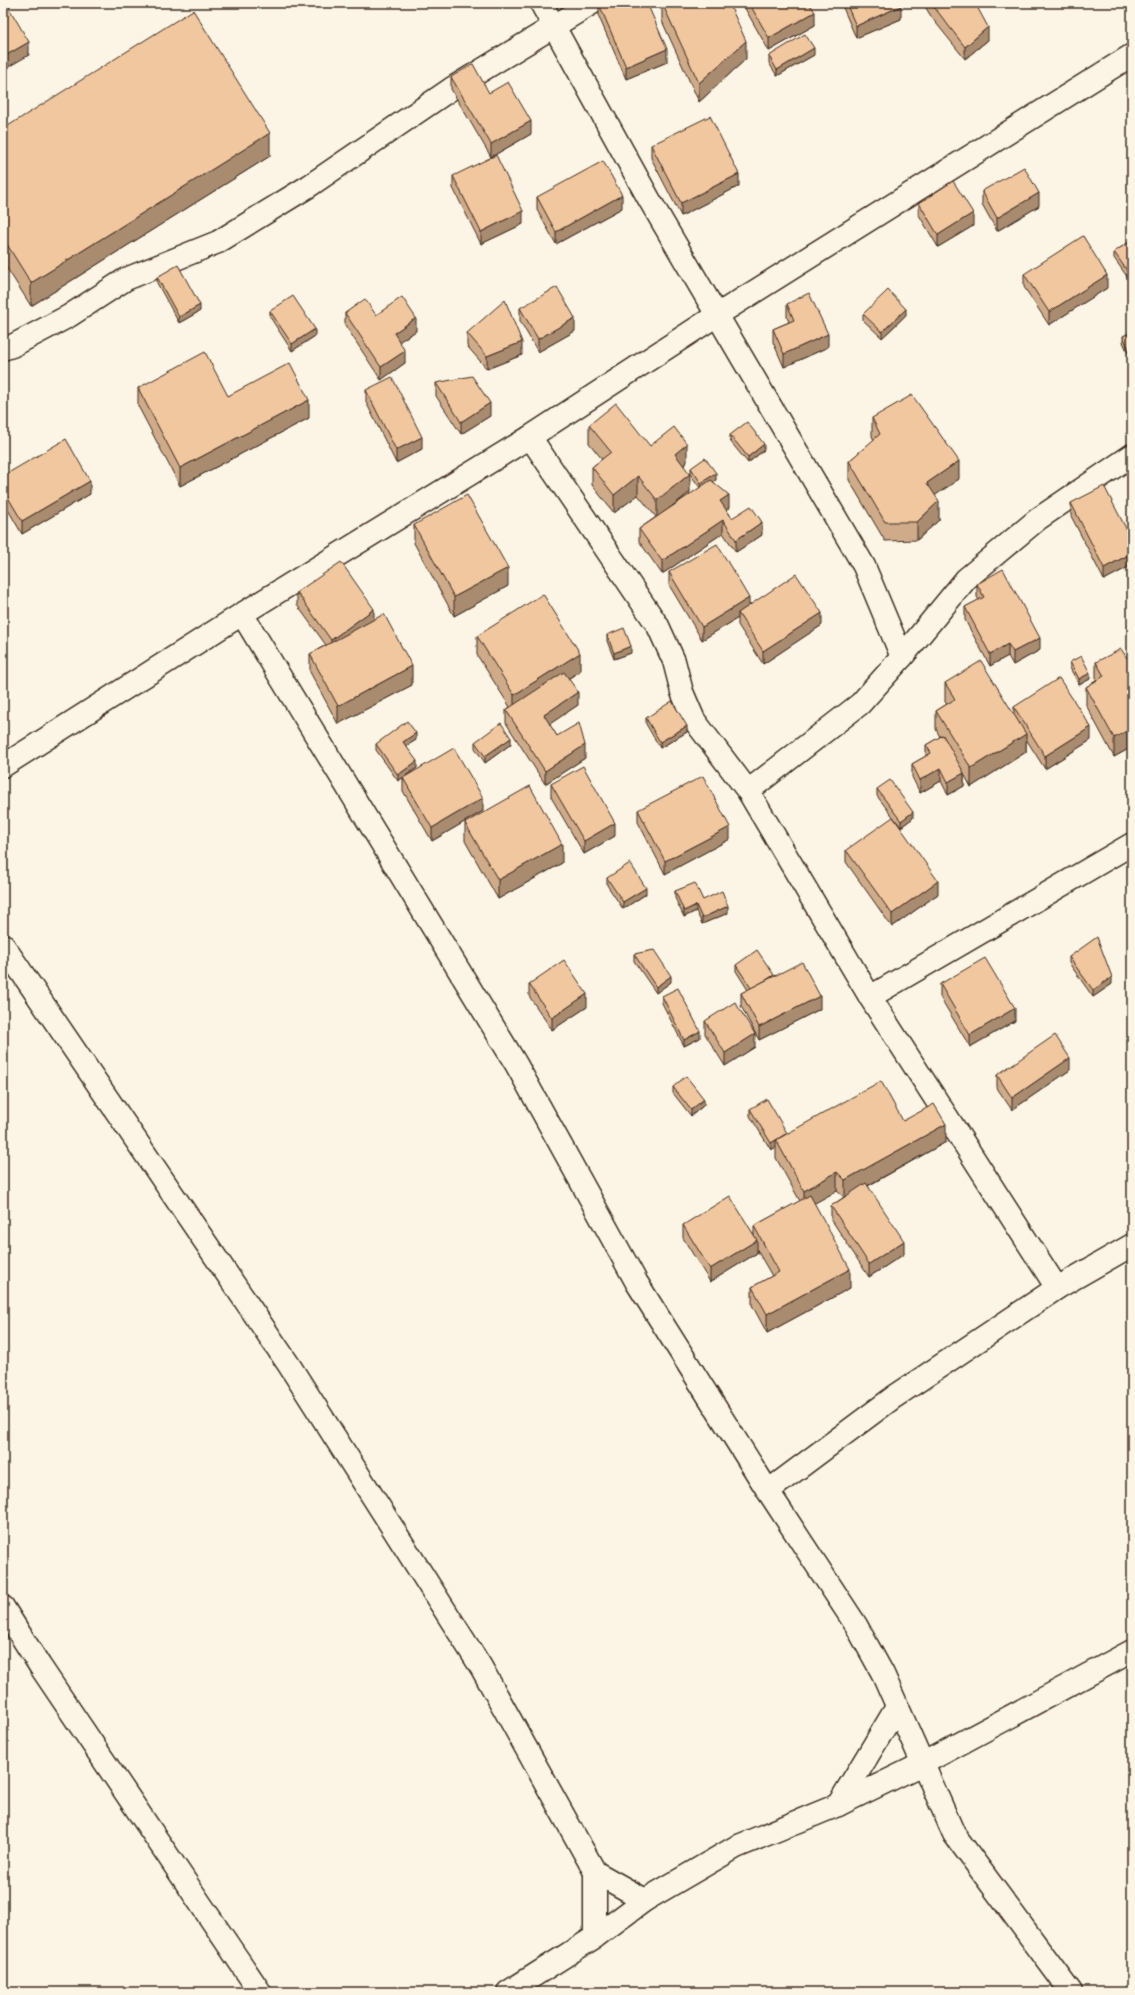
<svg xmlns="http://www.w3.org/2000/svg" width="1135" height="1995" font-family="'Shantell Sans',sans-serif">
	<rect width="100%" height="100%" fill="#fcf5e5"/>
	<filter id="ink" filterUnits="userSpaceOnUse"><feTurbulence type="fractalNoise" baseFrequency=".025" numOctaves="2"/><feDisplacementMap in="SourceGraphic" scale="8" xChannelSelector="R" yChannelSelector="G"/><feConvolveMatrix kernelMatrix="1 2 1 2 8 2 1 2 1" color-interpolation-filters="sRGB"/></filter>
	<g filter="url(#ink)">
		<g fill="none" stroke-linecap="round" stroke-linejoin="round">
			<defs>
				<g id="minor">
					<polyline points="541,3 649,199 864,566 902,657"/>
					<polyline points="3,349 12,346 69,316 126,279 218,242 309,186 451,89 592,3"/>
					<polyline points="530,437 658,626 674,661 682,692 694,720 748,791 870,997 1057,1288"/>
					<polyline points="242,614 516,1064 637,1283 768,1491 856,1625 883,1674 954,1834 1071,1992"/>
					<polyline points="3,766 242,614 530,437 717,315 1132,55"/>
					<polyline points="748,791 860,704 902,657 966,579 1038,519 1132,455"/>
					<polyline points="3,945 289,1365 481,1667 595,1872 645,1900"/>
					<polyline points="870,997 1132,844"/>
					<polyline points="768,1491 894,1397 1057,1288 1132,1245"/>
					<polyline points="3,1607 40,1666 260,1992"/>
					<polyline points="838,1805 897,1707"/>
					<polyline points="595,1937 595,1872"/>
					<polyline points="508,1992 595,1937 645,1900 736,1847 838,1805 922,1764 1132,1651"/>
				</g>
			</defs>
			<!-- minor casing -->
			<use href="#minor" stroke="#3b2a1e" stroke-width="25"/>
			<!-- minor -->
			<use href="#minor" stroke="#fcf5e5" stroke-width="22"/>
		</g>
		<!-- wall -->
		<g fill="#cfab8a" stroke="#3b2a1e">
			<polygon points="662,3 746,59 699,102 662,21"/>
			<polygon points="742,3 809,3 815,25 769,51"/>
			<polygon points="841,3 899,3 901,19 856,38"/>
			<polygon points="923,3 975,3 988,40 965,59 932,18"/>
			<polygon points="599,4 667,62 626,79 599,17"/>
			<polygon points="814,55 777,76 769,63 769,56"/>
			<polygon points="451,77 489,93 531,134 491,157 451,89"/>
			<polygon points="3,129 270,156 31,306 3,262"/>
			<polygon points="651,145 739,186 681,216 651,158"/>
			<polygon points="453,176 523,224 481,244 453,188"/>
			<polygon points="982,191 1039,206 997,231 982,204"/>
			<polygon points="537,197 622,208 556,244 537,210"/>
			<polygon points="919,203 973,226 938,247 919,215"/>
			<polygon points="1132,240 1128,278 1114,258 1114,252"/>
			<polygon points="1024,274 1107,288 1049,325 1024,287"/>
			<polygon points="157,277 200,311 179,323 157,283"/>
			<polygon points="787,304 828,347 784,367 773,342 773,329 789,322 787,317"/>
			<polygon points="520,308 575,331 538,352 520,321"/>
			<polygon points="270,311 315,336 292,351 270,317"/>
			<polygon points="345,313 376,315 416,331 399,341 405,363 381,380 345,325"/>
			<polygon points="863,314 906,315 882,338 863,320"/>
			<polygon points="1132,332 1132,362 1123,342 1123,336"/>
			<polygon points="467,333 522,355 487,369 467,346"/>
			<polygon points="436,383 490,416 461,434 436,396"/>
			<polygon points="138,388 228,396 309,418 180,486 138,406"/>
			<polygon points="366,390 422,449 396,463 366,402"/>
			<polygon points="872,418 959,479 935,495 939,520 917,540 885,541 849,480 849,461 874,440 872,436"/>
			<polygon points="589,425 650,446 687,462 684,465 690,492 672,506 700,488 691,475 691,468 716,480 713,481 729,508 726,509 732,518 762,535 736,552 723,533 662,574 639,541 639,529 656,517 638,495 614,513 592,485 592,467 602,459 589,443"/>
			<polygon points="730,435 764,450 748,463 730,441"/>
			<polygon points="3,476 90,494 22,534 3,501"/>
			<polygon points="1071,503 1132,540 1132,565 1104,580 1071,516"/>
			<polygon points="414,525 508,586 454,616 414,543"/>
			<polygon points="669,572 749,605 822,625 763,664 738,625 738,618 702,640 669,585"/>
			<polygon points="977,584 1040,650 1013,665 1008,656 990,666 965,620 965,607 979,600 977,597"/>
			<polygon points="297,592 374,619 412,685 338,724 310,672 310,654 326,645 297,605"/>
			<polygon points="1132,623 1132,636 1129,631 1129,625"/>
			<polygon points="607,635 631,653 614,659 607,641"/>
			<polygon points="477,636 580,671 568,679 578,705 549,724 557,736 585,758 545,784 506,723 506,710 510,707 477,655"/>
			<polygon points="1132,655 1132,747 1114,757 1086,705 1086,687 1096,681 1096,662 1127,658"/>
			<polygon points="1070,662 1090,679 1079,685 1070,668"/>
			<polygon points="945,683 1014,715 1014,707 1091,740 1045,769 1026,739 1026,752 971,787 964,774 964,786 948,795 941,781 920,793 912,777 912,764 926,756 926,745 940,737 936,729 936,711 947,704 945,702"/>
			<polygon points="646,718 687,732 660,748 646,724"/>
			<polygon points="416,740 406,746 417,768 398,781 376,750 376,744"/>
			<polygon points="475,742 511,744 485,763 475,748"/>
			<polygon points="403,778 483,811 432,841 403,791"/>
			<polygon points="551,784 615,836 584,854 551,797"/>
			<polygon points="877,789 913,818 901,827 877,796"/>
			<polygon points="638,810 730,839 665,874 638,822"/>
			<polygon points="465,823 562,863 498,899 465,841"/>
			<polygon points="846,850 938,894 892,927 846,862"/>
			<polygon points="607,878 646,894 623,909 607,885"/>
			<polygon points="675,891 703,900 728,913 702,924 696,911 684,917 675,898"/>
			<polygon points="634,954 671,982 656,993 634,961"/>
			<polygon points="1069,957 1112,984 1093,997 1069,963"/>
			<polygon points="736,965 774,976 820,1009 759,1040 741,1006 741,993 748,990 736,971"/>
			<polygon points="529,984 587,1007 552,1030 529,996"/>
			<polygon points="940,984 1015,1021 970,1047 940,997"/>
			<polygon points="662,996 700,1038 684,1046 662,1003"/>
			<polygon points="705,1021 755,1047 725,1066 705,1034"/>
			<polygon points="1070,1070 1012,1110 997,1088 997,1075"/>
			<polygon points="673,1087 704,1105 691,1116 673,1093"/>
			<polygon points="750,1109 787,1133 903,1121 946,1142 868,1186 904,1254 869,1277 831,1219 831,1206 844,1197 837,1191 814,1203 850,1288 767,1333 752,1305 752,1287 772,1276 757,1250 757,1253 710,1282 683,1238 683,1225 754,1235 754,1226 800,1201 776,1158 776,1147 771,1150 750,1116"/>
		</g>
		<!-- shaded-wall -->
		<g fill="#a98b70" stroke="#3b2a1e">
			<polygon points="901,6 901,19 856,38 856,26"/>
			<polygon points="815,12 815,25 769,51 769,38"/>
			<polygon points="988,27 988,40 965,59 965,47"/>
			<polygon points="746,41 746,59 699,102 699,83"/>
			<polygon points="29,42 29,55 3,70 3,57"/>
			<polygon points="814,48 814,55 777,76 777,70"/>
			<polygon points="667,49 667,62 626,79 626,67"/>
			<polygon points="531,121 531,134 491,157 491,144"/>
			<polygon points="270,133 270,156 31,306 31,283"/>
			<polygon points="739,174 739,186 681,216 681,203"/>
			<polygon points="1039,193 1039,206 997,231 997,218"/>
			<polygon points="622,195 622,208 556,244 556,232"/>
			<polygon points="523,211 523,224 481,244 481,232"/>
			<polygon points="973,213 973,226 938,247 938,235"/>
			<polygon points="1132,269 1132,275 1128,278 1128,272"/>
			<polygon points="1107,275 1107,288 1049,325 1049,312"/>
			<polygon points="200,305 200,311 179,323 179,317"/>
			<polygon points="906,309 906,315 882,338 882,332"/>
			<polygon points="416,318 416,331 394,345 394,333"/>
			<polygon points="575,318 575,331 538,352 538,339"/>
			<polygon points="315,329 315,336 292,351 292,344"/>
			<polygon points="828,334 828,347 784,367 784,354"/>
			<polygon points="522,342 522,355 487,369 487,356"/>
			<polygon points="405,351 405,363 381,380 381,367"/>
			<polygon points="309,400 309,418 180,486 180,468"/>
			<polygon points="490,403 490,416 461,434 461,422"/>
			<polygon points="422,437 422,449 396,463 396,450"/>
			<polygon points="687,444 687,462 675,472 675,454"/>
			<polygon points="764,444 764,450 748,463 748,457"/>
			<polygon points="959,461 959,479 927,501 927,483"/>
			<polygon points="716,473 716,480 701,490 701,483"/>
			<polygon points="690,474 690,492 657,518 657,500"/>
			<polygon points="638,476 638,495 614,513 614,495"/>
			<polygon points="90,481 90,494 22,534 22,521"/>
			<polygon points="729,495 729,508 720,513 720,501"/>
			<polygon points="939,501 939,520 917,540 917,522"/>
			<polygon points="723,520 723,533 662,574 662,561"/>
			<polygon points="762,522 762,535 736,552 736,540"/>
			<polygon points="1132,553 1132,565 1104,580 1104,568"/>
			<polygon points="508,568 508,586 454,616 454,597"/>
			<polygon points="749,598 749,611 738,613 738,618 702,640 702,627"/>
			<polygon points="374,609 374,621 331,653 331,640"/>
			<polygon points="822,613 822,625 763,664 763,651"/>
			<polygon points="1040,638 1040,650 1013,665 1013,652"/>
			<polygon points="1008,644 1008,656 990,666 990,654"/>
			<polygon points="631,646 631,653 614,659 614,653"/>
			<polygon points="580,653 580,671 514,713 514,695"/>
			<polygon points="412,666 412,685 338,724 338,706"/>
			<polygon points="1090,673 1090,679 1079,685 1079,679"/>
			<polygon points="578,692 578,705 544,728 544,715"/>
			<polygon points="687,726 687,732 660,748 660,742"/>
			<polygon points="1091,727 1091,740 1045,769 1045,756"/>
			<polygon points="1132,728 1132,747 1114,757 1114,738"/>
			<polygon points="416,733 416,740 403,748 403,742"/>
			<polygon points="1026,734 1026,752 971,787 971,768"/>
			<polygon points="511,738 511,744 485,763 485,756"/>
			<polygon points="585,745 585,758 545,784 545,771"/>
			<polygon points="417,761 417,768 398,781 398,775"/>
			<polygon points="941,768 941,781 920,793 920,780"/>
			<polygon points="964,773 964,786 948,795 948,782"/>
			<polygon points="483,798 483,811 432,841 432,828"/>
			<polygon points="913,812 913,818 901,827 901,821"/>
			<polygon points="615,823 615,836 584,854 584,841"/>
			<polygon points="730,827 730,839 665,874 665,861"/>
			<polygon points="562,844 562,863 498,899 498,880"/>
			<polygon points="938,881 938,894 892,927 892,914"/>
			<polygon points="646,888 646,894 623,909 623,902"/>
			<polygon points="696,905 696,911 684,917 684,911"/>
			<polygon points="728,906 728,913 702,924 702,918"/>
			<polygon points="671,976 671,982 656,993 656,987"/>
			<polygon points="1112,977 1112,984 1093,997 1093,990"/>
			<polygon points="587,994 587,1007 552,1030 552,1018"/>
			<polygon points="820,996 820,1009 759,1040 759,1027"/>
			<polygon points="1015,1008 1015,1021 970,1047 970,1035"/>
			<polygon points="700,1031 700,1038 684,1046 684,1040"/>
			<polygon points="755,1034 755,1047 725,1066 725,1053"/>
			<polygon points="1070,1058 1070,1070 1012,1110 1012,1098"/>
			<polygon points="704,1099 704,1105 691,1116 691,1110"/>
			<polygon points="946,1124 946,1142 845,1198 845,1180"/>
			<polygon points="776,1140 776,1147 771,1150 771,1143"/>
			<polygon points="837,1172 837,1191 804,1209 804,1191"/>
			<polygon points="757,1240 757,1253 710,1282 710,1269"/>
			<polygon points="904,1241 904,1254 869,1277 869,1264"/>
			<polygon points="850,1269 850,1288 767,1333 767,1314"/>
		</g>
		<!-- building -->
		<g fill="#f1c7a0" stroke="#3b2a1e">
			<polygon points="3,3 6,3 29,42 3,57"/>
			<polygon points="602,3 647,3 667,49 626,67 599,4"/>
			<polygon points="662,3 729,3 746,41 699,83"/>
			<polygon points="749,3 809,3 815,12 769,38"/>
			<polygon points="846,3 899,3 901,6 856,26"/>
			<polygon points="931,3 975,3 988,27 965,47"/>
			<polygon points="193,10 270,133 31,283 3,238 3,129"/>
			<polygon points="805,34 814,48 777,70 769,56"/>
			<polygon points="473,64 489,93 508,82 531,121 491,144 451,77"/>
			<polygon points="710,116 739,174 681,203 651,145"/>
			<polygon points="496,155 523,211 481,232 453,176"/>
			<polygon points="603,161 622,195 556,232 537,197"/>
			<polygon points="1024,167 1039,193 997,218 982,191"/>
			<polygon points="953,181 973,213 938,235 919,203"/>
			<polygon points="1083,236 1107,275 1049,312 1024,274"/>
			<polygon points="1132,240 1132,269 1128,272 1114,252"/>
			<polygon points="178,265 200,305 179,317 157,277"/>
			<polygon points="557,287 575,318 538,339 520,308"/>
			<polygon points="888,290 906,309 882,332 863,314"/>
			<polygon points="809,293 828,334 784,354 773,329 794,320 787,304"/>
			<polygon points="293,296 315,329 292,344 270,311"/>
			<polygon points="402,297 416,318 394,333 405,351 381,367 345,313 365,299 376,315"/>
			<polygon points="505,300 522,342 487,356 467,333"/>
			<polygon points="1132,332 1132,356 1123,336"/>
			<polygon points="205,352 228,396 290,363 309,400 180,468 138,388"/>
			<polygon points="472,376 490,403 461,422 436,383"/>
			<polygon points="392,377 422,437 396,450 366,390"/>
			<polygon points="912,395 959,461 927,483 939,501 917,522 885,522 849,461 880,434 872,418"/>
			<polygon points="616,403 650,446 674,427 687,444 675,454 690,474 657,500 638,476 614,495 592,467 611,452 589,425"/>
			<polygon points="747,422 764,444 748,457 730,435"/>
			<polygon points="66,439 90,481 22,521 3,489 3,476"/>
			<polygon points="705,458 716,473 701,483 691,468"/>
			<polygon points="711,480 729,495 720,501 732,518 751,506 762,522 736,540 723,520 662,561 639,529"/>
			<polygon points="1104,486 1132,540 1132,553 1104,568 1071,503"/>
			<polygon points="467,495 508,568 454,597 414,525"/>
			<polygon points="717,544 749,598 702,627 669,572"/>
			<polygon points="341,562 374,609 331,640 297,592"/>
			<polygon points="1003,569 1040,638 1013,652 1008,644 990,654 965,607 984,597 977,584"/>
			<polygon points="796,574 822,613 763,651 738,613"/>
			<polygon points="543,594 580,653 514,695 477,636"/>
			<polygon points="384,614 412,666 338,706 310,654"/>
			<polygon points="1132,623 1132,630 1129,625"/>
			<polygon points="624,628 631,646 614,653 607,635"/>
			<polygon points="1121,649 1127,658 1132,655 1132,728 1114,738 1086,687 1104,676 1096,662"/>
			<polygon points="1081,656 1090,673 1079,679 1070,662"/>
			<polygon points="981,661 1026,734 971,768 936,711 955,699 945,683"/>
			<polygon points="564,672 578,692 544,715 557,736 579,723 585,745 545,771 506,710"/>
			<polygon points="1059,678 1091,727 1045,756 1014,707"/>
			<polygon points="672,701 687,726 660,742 646,718"/>
			<polygon points="407,721 416,733 403,742 417,761 398,775 376,744"/>
			<polygon points="501,723 511,738 485,756 475,742"/>
			<polygon points="943,735 964,773 948,782 941,768 920,780 912,764 931,753 926,745"/>
			<polygon points="454,748 483,798 432,828 403,778"/>
			<polygon points="583,766 615,823 584,841 551,784"/>
			<polygon points="703,776 730,827 665,861 638,810"/>
			<polygon points="890,780 913,812 901,821 877,789"/>
			<polygon points="530,786 562,844 498,880 465,823"/>
			<polygon points="893,817 938,881 892,914 846,850"/>
			<polygon points="630,863 646,888 623,902 607,878"/>
			<polygon points="695,883 703,900 722,891 728,906 702,918 696,905 684,911 675,891"/>
			<polygon points="1097,937 1112,977 1093,990 1069,957"/>
			<polygon points="654,950 671,976 656,987 634,954"/>
			<polygon points="757,950 774,975 766,980 751,988 736,965"/>
			<polygon points="985,958 1015,1008 970,1035 940,984"/>
			<polygon points="564,960 587,994 552,1018 529,984"/>
			<polygon points="802,962 820,996 759,1027 741,993"/>
			<polygon points="678,988 700,1031 684,1040 662,996"/>
			<polygon points="735,1002 755,1034 725,1053 705,1021"/>
			<polygon points="1055,1035 1070,1058 1012,1098 997,1075"/>
			<polygon points="686,1076 704,1099 691,1110 673,1087"/>
			<polygon points="881,1081 903,1121 934,1104 946,1124 845,1180 837,1172 804,1191 776,1140"/>
			<polygon points="767,1099 787,1133 771,1143 750,1109"/>
			<polygon points="866,1183 904,1241 869,1264 831,1206"/>
			<polygon points="810,1195 850,1269 767,1314 752,1287 779,1272 754,1226"/>
			<polygon points="730,1196 757,1240 710,1269 683,1225"/>
		</g>
	</g>
	<!-- margin -->
	<rect width="1135" height="1995" fill="none" stroke="#fcf5e5" stroke-width="16"/>
	<rect x="8" y="8" width="1119" height="1979" fill="none" stroke="#3b2a1e" stroke-width="1.5" filter="url(#ink)"/>
</svg>
